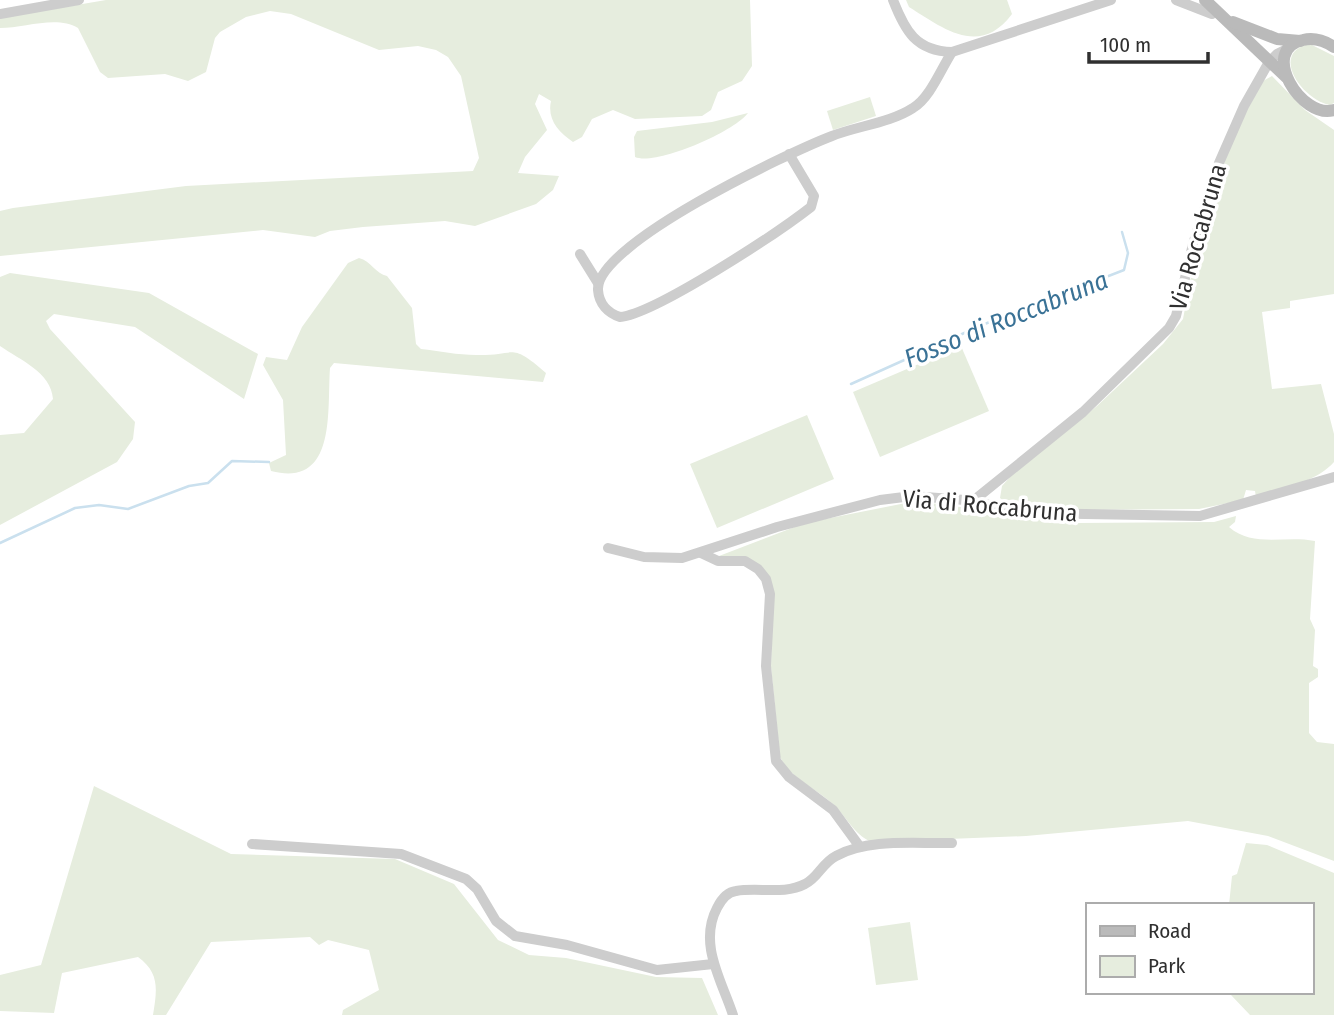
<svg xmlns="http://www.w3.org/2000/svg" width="1334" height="1015" font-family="'Fira Sans Condensed',sans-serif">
	<rect width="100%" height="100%" fill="#fff"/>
	<!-- green -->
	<g fill="#e6edde">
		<path d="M 106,0 L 750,0 L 752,66 L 742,81 L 718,92 L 711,110 L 702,116 L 635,119 L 613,110 L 592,119 L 582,137 L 573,142 C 558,132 547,119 551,101 L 539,94 L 535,104 L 547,130 L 525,157 L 518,173 L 559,176 L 553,190 L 536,204 L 475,226 L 445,221 L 363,227 L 330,231 L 315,237 L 263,230 L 0,256 L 0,211 L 13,208 L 186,186 L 473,171 L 479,158 L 461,76 L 448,57 L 436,50 L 418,46 L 379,50 L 291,14 L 270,11 L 246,17 L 220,32 L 215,38 L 206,72 L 188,81 L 165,74 L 108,78 L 100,72 L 78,28 C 57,15 24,28 0,28 L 0,18 Z"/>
		<path d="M 906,0 L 1007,0 L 1012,14 C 980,57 944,29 909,7 Z"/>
		<path d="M 1310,44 L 1334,56 L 1334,103 L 1330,105 C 1303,101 1268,52 1310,44 Z"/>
		<path d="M 1272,76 L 1305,110 L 1334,130 L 1334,294 L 1290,301 L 1290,308 L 1262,312 L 1272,389 L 1321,384 L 1334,434 L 1334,462 C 1315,483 1282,488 1256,497 L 1255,491 L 1246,490 L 1243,500 L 1199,509 L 1058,510 L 1006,503 L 1000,498 L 1002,486 L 1011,476 L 1097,406 L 1163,344 L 1183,319 L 1193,266 L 1211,202 L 1234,134 L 1263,81 Z"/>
		<polygon points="870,97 876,116 833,130 827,111"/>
		<path d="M 748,113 C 734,132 656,166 635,157 L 634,137 L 637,131 L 712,122 Z"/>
		<path d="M 359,258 C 371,261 376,274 387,276 L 412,308 L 416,344 L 421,349 C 439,351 458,355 476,355 C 517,356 509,341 546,373 L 543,382 L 334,363 L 330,368 C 327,411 337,488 271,471 L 269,463 L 286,455 L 283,400 L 263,365 L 266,357 L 287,360 L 302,327 L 348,263 Z"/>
		<path d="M 10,273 L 149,293 L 258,354 L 244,399 L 135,327 L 54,314 L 46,321 L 50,329 L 135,422 L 133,439 L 117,462 L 0,525 L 0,435 L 24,433 L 53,399 C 51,372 20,360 0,346 L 0,277 Z"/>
		<polygon points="961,346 989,411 880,457 853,392"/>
		<polygon points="807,415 834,479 717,528 690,464"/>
		<path d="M 916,501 L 1078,523 L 1214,522 L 1236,516 L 1235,522 L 1229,527 C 1253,548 1285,535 1315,541 L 1310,619 L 1315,630 L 1313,666 L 1318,669 L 1318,677 L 1309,683 L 1309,733 L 1317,742 L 1334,744 L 1334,861 L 1268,836 L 1188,821 L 1026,836 L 872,842 C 857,837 848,820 837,808 C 819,789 792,781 780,757 L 771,667 L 773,594 L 761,566 L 719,556 L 805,523 Z"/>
		<path d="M 94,786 L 231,854 L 395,859 L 454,884 L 498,940 L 529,955 L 566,958 L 656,977 L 702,978 L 718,1015 L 342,1015 L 343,1010 L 379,990 L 369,950 L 328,940 L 319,945 L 310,937 L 211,942 L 166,1015 L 153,1015 C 157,990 160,973 138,957 L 62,973 L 54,1013 L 0,1011 L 0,975 L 41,965 Z"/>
		<polygon points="1246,843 1267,845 1334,873 1334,1015 1250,1015 1231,995 1231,992 1311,992 1311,905 1229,905 1232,876 1237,874"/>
		<polygon points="910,922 918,980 876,985 868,928"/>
	</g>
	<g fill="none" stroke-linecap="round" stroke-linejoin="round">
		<!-- stream -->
		<g stroke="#cae0ee" stroke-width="2.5">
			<polyline points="851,384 982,325 1124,270 1128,253 1122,232"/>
			<polyline points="0,543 75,508 99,505 128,509 189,486 208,483 232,461 269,462"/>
		</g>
		<!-- street -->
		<g stroke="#cdcdcd" stroke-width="10">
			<path d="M 893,0 C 905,31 916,51 952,52 L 1111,0"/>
			<polyline points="1176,0 1212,14 1216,10"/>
			<polyline points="0,14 79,0"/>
			<path d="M 789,154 L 814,196 L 811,207 C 779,232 655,314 620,317 C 608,313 599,304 598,290 C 595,244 790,152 832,136 C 857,126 890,123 913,108 C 930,98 941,69 952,52"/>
			<polyline points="580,254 598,283"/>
			<polyline points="973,501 1083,412 1169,328 1176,316 1193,244 1219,163 1244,106 1269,62 1277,54 1289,48"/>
			<polyline points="608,548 644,557 682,558 777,527 880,500 912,496 965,500 1028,513 1200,516 1334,477"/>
			<polyline points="701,553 718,561 745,561 758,569 766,579 770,594 766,666 776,761 789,777 833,810 860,847"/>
			<polyline points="252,844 401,854 466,879 477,889 496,921 515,936 567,945 657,970 713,964"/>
			<path d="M 733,1015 C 722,981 698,944 717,908 C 721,900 727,892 736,891 C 758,887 784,895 805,884 C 818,878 822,863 836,856 C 869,838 915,844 952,843"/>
		</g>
		<!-- secondary -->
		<g stroke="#bababa" stroke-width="12">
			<polyline points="1205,0 1286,77"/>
			<polyline points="1233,22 1277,39 1300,41"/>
			<path d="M 1334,47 C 1325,41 1315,37 1303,40 C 1258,50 1302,120 1334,110"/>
		</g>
	</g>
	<g text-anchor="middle" stroke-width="7" stroke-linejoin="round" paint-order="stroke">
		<!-- street labels -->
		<g font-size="24" fill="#303030" stroke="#fff">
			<text transform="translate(1198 237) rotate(-74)" y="8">Via Roccabruna</text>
			<text transform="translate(990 506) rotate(5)" y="8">Via di Roccabruna</text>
		</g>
		<!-- water labels -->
		<g font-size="26" font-style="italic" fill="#3a7296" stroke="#fff">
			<text transform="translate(1006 319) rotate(-22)" y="9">Fosso di Roccabruna</text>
		</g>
	</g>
	<!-- legend -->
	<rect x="1086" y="903" width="228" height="91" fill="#ffffff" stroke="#acacac" stroke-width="2"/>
	<rect x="1100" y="926" width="35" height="10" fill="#bababa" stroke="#acacac" stroke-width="2"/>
	<text x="1148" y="938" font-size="21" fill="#303030">Road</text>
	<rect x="1100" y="956" width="35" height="21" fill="#e6edde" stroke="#acacac" stroke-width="2"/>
	<text x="1148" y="973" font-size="21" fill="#303030">Park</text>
	<!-- scale -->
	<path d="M1089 52v10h119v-10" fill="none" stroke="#303030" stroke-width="3.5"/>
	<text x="1100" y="52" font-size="21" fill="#303030" stroke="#ffffff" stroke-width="5" paint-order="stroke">100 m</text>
</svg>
